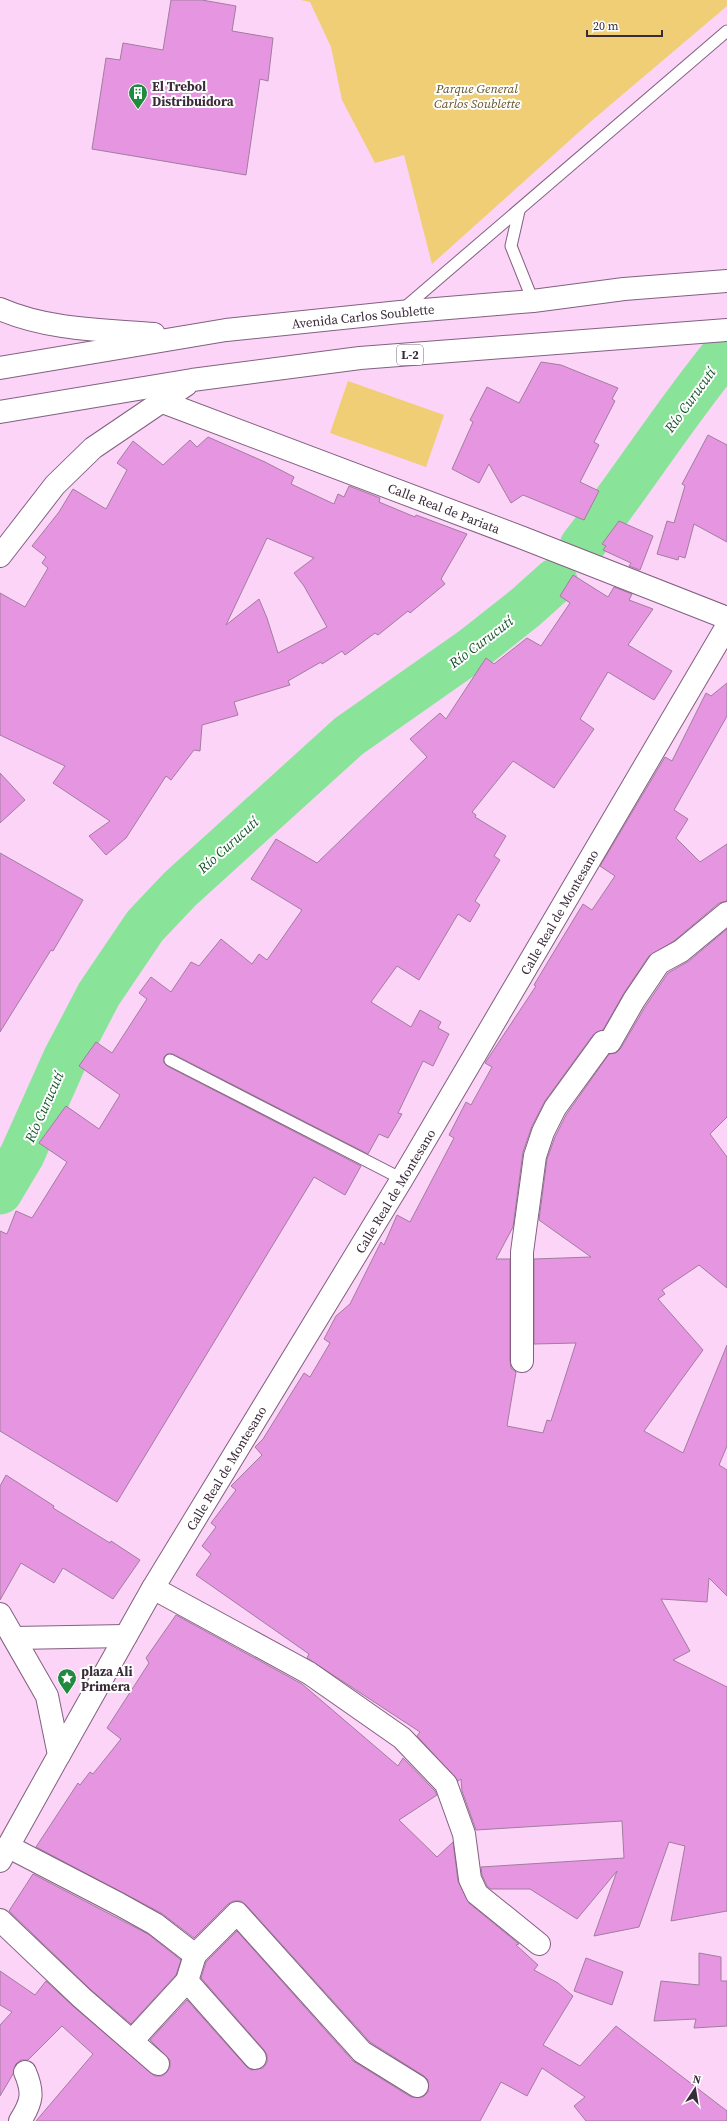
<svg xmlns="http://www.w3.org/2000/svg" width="727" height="2121" font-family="'Source Serif 4',serif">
	<rect width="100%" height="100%" fill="#fbd4f8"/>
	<!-- green -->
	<g fill="#efce76">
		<polygon points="301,0 727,0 727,6 589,123 432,264 404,155 375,163 342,100 331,47 310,2"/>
		<polygon points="348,381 444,415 426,467 330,433"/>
	</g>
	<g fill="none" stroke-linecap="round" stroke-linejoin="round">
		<!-- river -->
		<g stroke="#89e49a" stroke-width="45">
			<path d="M 582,546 C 632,482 675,413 727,350"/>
			<polyline points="0,1192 22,1155 65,1059 99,994 145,926 180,889 349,736 473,649 526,607 555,581"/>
		</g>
	</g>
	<!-- building -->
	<g fill="#e696e1" stroke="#a17d9e" fill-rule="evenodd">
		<polygon points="171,0 202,0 236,6 232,31 273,38 268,81 260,79 246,175 92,149 106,58 120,60 123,43 163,50"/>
		<polygon points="541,362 561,365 618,388 612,399 615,401 594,442 599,445 580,482 599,491 584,520 523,495 511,503 489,464 479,483 452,469 473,422 470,420 487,387 519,403"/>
		<polygon points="708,435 727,445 727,542 694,524 685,558 679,556 678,560 657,554 667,521 674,523 685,486 682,484"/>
		<path d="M 208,437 L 265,462 L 294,477 L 291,484 L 334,504 L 338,494 L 344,497 L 349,486 L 380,498 L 379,502 L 415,517 L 416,515 L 467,534 L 441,579 L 445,584 L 410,613 L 408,611 L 378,635 L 375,633 L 345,655 L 342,651 L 322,664 L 321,662 L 288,681 L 290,685 L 234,702 L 238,715 L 202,725 L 200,751 L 194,750 L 171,780 L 166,776 L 126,838 L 106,855 L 89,836 L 110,821 L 53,783 L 65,766 L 0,735 L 0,593 L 25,607 L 48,568 L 42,563 L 46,557 L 32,546 L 59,512 L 73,489 L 106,509 L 127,470 L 117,463 L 133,441 L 163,465 L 190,440 L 197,447 ZM 267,538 L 314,558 L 294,573 L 304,586 L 327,627 L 278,653 L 267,618 L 259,599 L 226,625 Z"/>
		<polygon points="619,521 653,536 640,570 629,566 631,563 603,550 606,546 602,544"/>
		<polygon points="573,575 608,597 614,587 632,594 629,600 653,609 628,645 672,671 654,700 608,672 580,719 594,729 554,788 513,761 472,812 476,815 475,817 506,836 494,856 500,860 475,901 480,905 470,922 458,914 419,980 397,966 371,1002 411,1027 420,1010 441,1022 438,1028 449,1034 433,1066 423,1061 398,1113 402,1114 388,1138 379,1134 368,1154 173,1054 167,1054 164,1057 164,1063 167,1066 361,1166 345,1195 314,1177 117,1502 0,1431 0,1231 7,1234 16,1211 32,1218 67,1162 39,1143 66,1106 99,1129 120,1095 79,1066 96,1042 112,1053 147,999 139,993 151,977 171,992 191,962 199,966 221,939 252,964 259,954 267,960 302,910 251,879 276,839 317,863 427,757 410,739 440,713 446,719 486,658 494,664 527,638 541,646 570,603 560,596"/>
		<polygon points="727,683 727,716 674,810 688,819 676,838 700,862 727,844 727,901 719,903 674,941 649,956 624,993 603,1030 593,1035 545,1101 532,1126 523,1152 513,1227 496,1259 510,1259 510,1361 511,1368 516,1372 507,1426 543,1433 547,1420 551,1421 576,1343 534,1344 534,1259 591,1257 539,1220 547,1159 555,1137 566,1115 609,1054 616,1053 621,1048 645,1007 668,973 689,961 727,929 727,1117 710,1134 727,1157 727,1288 699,1265 662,1290 665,1294 658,1299 703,1350 644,1431 683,1453 727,1345 727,1446 719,1465 727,1470 727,1596 709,1578 707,1602 661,1599 690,1651 673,1660 727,1687 727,1911 671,1921 685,1846 669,1842 639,1927 594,1936 617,1871 577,1919 530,1889 491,1889 487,1886 482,1875 481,1867 624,1858 622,1821 476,1830 462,1791 461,1779 458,1781 417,1736 420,1732 307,1658 309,1654 196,1575 211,1554 202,1546 216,1527 211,1523 236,1490 231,1486 262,1455 255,1447 263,1439 304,1373 310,1377 330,1343 324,1339 336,1316 350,1304 381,1242 384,1245 397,1215 410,1222 454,1138 449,1135 466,1102 471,1105 492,1067 485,1063 536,986 534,985 549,960 583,904 592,910 615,876 600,866 665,757 672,761 706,693 711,696"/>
		<polygon points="0,773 25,800 0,823"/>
		<polygon points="0,853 83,900 53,951 51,950 0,1032"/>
		<polygon points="6,1475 54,1506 53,1508 110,1543 111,1541 140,1560 113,1599 63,1568 54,1583 21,1563 0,1600 0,1486"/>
		<polygon points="176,1615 302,1684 398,1766 403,1758 435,1791 437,1795 399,1820 437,1857 453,1842 458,1881 469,1903 519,1944 516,1945 538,1965 534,1970 558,1983 573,1996 543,2045 580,2066 616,2026 727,2111 727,2121 586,2121 574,2106 585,2097 542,2068 527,2096 501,2082 480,2121 36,2121 93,2054 62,2026 28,2060 21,2060 16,2064 13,2074 0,2096 0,2025 12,2012 0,2005 0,1971 35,1995 46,1981 74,2007 155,2076 162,2076 167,2072 170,2067 170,2060 150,2040 187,2000 246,2066 251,2070 263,2068 267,2062 267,2055 264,2050 201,1978 206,1962 237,1931 353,2061 411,2097 423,2097 428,2092 428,2080 424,2076 370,2042 246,1905 241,1901 234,1901 228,1904 194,1938 161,1913 36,1847 78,1783 80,1785 90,1772 93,1774 121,1739 107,1728 149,1663 146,1658"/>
		<polygon points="33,1874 148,1934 181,1960 176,1975 131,2024 90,1989 9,1911"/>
		<polygon points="699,1953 721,1957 721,1981 727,1981 727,2026 694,2028 696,2019 654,2021 661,1981 699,1985"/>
		<polygon points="586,1958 623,1972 612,2005 574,1991"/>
	</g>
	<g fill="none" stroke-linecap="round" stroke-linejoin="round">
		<defs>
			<g id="service">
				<polyline points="519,211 511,246 533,301"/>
				<polyline points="403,309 727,31"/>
				<polyline points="170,1060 402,1179"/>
			</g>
			<g id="minor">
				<polyline points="160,401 523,538 727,618"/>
				<polyline points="522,1361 522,1252 535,1156 543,1132 555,1108 603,1042 610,1042 634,1000 659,963 681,951 727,913"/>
				<polyline points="153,1588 309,1673 402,1738 446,1784 464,1834 470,1879 477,1894 539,1944"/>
				<polyline points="14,1638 126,1636"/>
				<polyline points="59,1755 153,1588 402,1179 727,626"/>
				<polyline points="9,1847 119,1904 155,1924 195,1955 237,1913 362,2052 417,2086"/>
				<polyline points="0,1920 82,1998 158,2064"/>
				<polyline points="195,1955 187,1981 255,2058"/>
				<polyline points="132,2041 187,1981"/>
				<path d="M 20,2121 C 32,2102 34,2093 25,2072"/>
			</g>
			<polyline id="secondary" points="0,1614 47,1696 59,1755 0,1861"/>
			<g id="primary">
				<path d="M 0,309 C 48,330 103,330 154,334"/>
				<polyline points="0,368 226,330 400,312 533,301 624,289 727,281"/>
				<polyline points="0,412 192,380 360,358 727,330"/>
				<polyline points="0,556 55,485 93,448 186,385"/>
			</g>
		</defs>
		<!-- service casing -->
		<use href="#service" stroke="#836080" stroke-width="13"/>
		<!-- minor casing -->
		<use href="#minor" stroke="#836080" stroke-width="24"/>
		<!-- secondary casing -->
		<use href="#secondary" stroke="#836080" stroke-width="24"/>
		<!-- primary casing -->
		<use href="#primary" stroke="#836080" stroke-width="24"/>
		<!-- service -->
		<use href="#service" stroke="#fff" stroke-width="11"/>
		<!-- minor -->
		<use href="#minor" stroke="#fff" stroke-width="22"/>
		<!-- secondary -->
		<use href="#secondary" stroke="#fff" stroke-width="22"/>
		<!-- primary -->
		<use href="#primary" stroke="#fff" stroke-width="22"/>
	</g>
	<!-- icons -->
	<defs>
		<symbol id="building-pin" viewBox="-11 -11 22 30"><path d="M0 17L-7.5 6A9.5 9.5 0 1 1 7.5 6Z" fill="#218a41" stroke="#fff"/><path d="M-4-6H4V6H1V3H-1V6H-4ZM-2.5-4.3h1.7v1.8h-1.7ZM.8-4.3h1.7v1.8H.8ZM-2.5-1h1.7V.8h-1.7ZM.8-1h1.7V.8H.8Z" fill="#fff"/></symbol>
		<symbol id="sight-pin" viewBox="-11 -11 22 30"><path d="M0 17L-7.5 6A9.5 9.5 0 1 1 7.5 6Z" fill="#218a41" stroke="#fff"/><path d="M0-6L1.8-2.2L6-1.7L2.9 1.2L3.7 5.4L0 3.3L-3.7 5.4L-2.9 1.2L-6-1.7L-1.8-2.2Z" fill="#fff"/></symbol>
	</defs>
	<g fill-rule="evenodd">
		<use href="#building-pin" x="127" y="82" width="22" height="30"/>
		<use href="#sight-pin" x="56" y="1667" width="22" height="30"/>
	</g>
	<g text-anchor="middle" stroke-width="4" stroke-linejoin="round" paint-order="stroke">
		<!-- shield labels -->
		<rect fill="#fff" stroke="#756b74" stroke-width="1" x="397" y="345" width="26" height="20" rx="3"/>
		<g font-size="12" font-weight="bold" fill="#3a2b39">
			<text x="410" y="359">L-2</text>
		</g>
		<!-- poi labels -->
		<g font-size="13" font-weight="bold" fill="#3a2b39" stroke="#fff" text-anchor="start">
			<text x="152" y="91">El Trebol<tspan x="152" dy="15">Distribuidora</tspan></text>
			<text x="81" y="1676">plaza Ali<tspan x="81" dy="15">Primera</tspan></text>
		</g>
		<!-- park labels -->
		<g font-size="13" font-style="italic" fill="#645327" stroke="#fff">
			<text x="477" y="93">Parque General<tspan x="477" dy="15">Carlos Soublette</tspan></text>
		</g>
		<!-- street labels -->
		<g font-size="13" fill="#3a2b39" stroke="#fff">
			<text transform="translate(363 316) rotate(-6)" y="5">Avenida Carlos Soublette</text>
			<text transform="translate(444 508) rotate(21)" y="5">Calle Real de Pariata</text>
			<text transform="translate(559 912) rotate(-60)" y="5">Calle Real de Montesano</text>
			<text transform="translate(395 1191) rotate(-59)" y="5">Calle Real de Montesano</text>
			<text transform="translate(226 1468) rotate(-59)" y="5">Calle Real de Montesano</text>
		</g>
		<!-- water labels -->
		<g font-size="14" font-style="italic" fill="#0f5123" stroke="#fff">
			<text transform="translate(690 400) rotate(-54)" y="5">Río Curucutí</text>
			<text transform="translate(481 642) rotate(-37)" y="5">Río Curucutí</text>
			<text transform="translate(228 845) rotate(-42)" y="5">Río Curucutí</text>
			<text transform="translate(44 1107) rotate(-66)" y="5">Río Curucutí</text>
		</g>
	</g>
	<!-- north arrow -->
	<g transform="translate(695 2089) rotate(12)" stroke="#ffffff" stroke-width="3" paint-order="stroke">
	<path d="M0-3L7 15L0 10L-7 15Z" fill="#3a2b39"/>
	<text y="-6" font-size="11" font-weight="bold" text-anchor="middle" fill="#3a2b39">N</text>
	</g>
	<!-- scale -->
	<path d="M587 30v6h75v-6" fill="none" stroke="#3a2b39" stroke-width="2"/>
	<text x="593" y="30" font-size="12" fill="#3a2b39" stroke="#ffffff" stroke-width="3" paint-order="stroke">20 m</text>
</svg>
